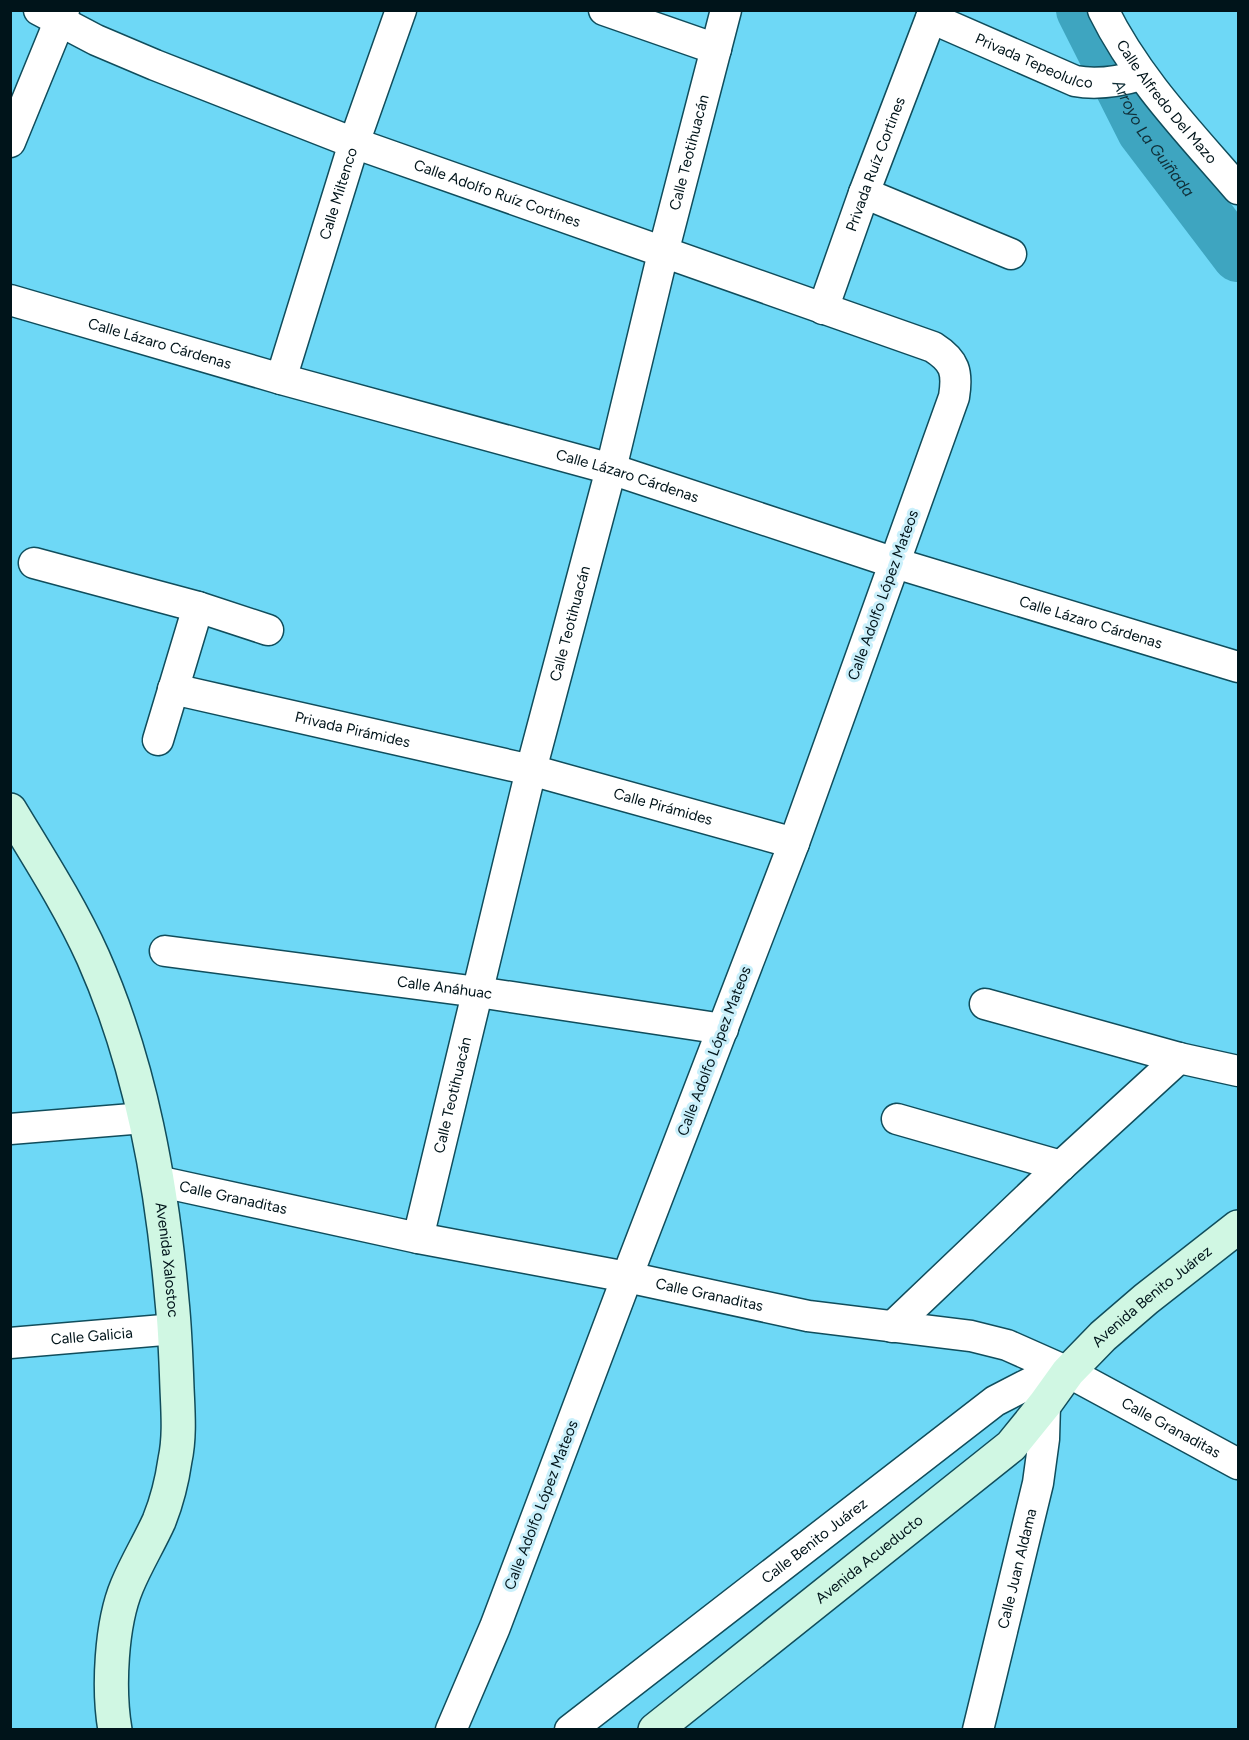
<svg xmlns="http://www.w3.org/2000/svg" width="1249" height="1740" font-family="Figtree,sans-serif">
	<rect width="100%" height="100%" fill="#6ed8f6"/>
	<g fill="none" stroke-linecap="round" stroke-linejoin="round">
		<!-- river -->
		<path stroke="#3ea5c0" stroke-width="52" id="s1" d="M 1082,10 L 1143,131 L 1238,256"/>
		<defs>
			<g id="street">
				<path id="s2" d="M 39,10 L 96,40 L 155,65 L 354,143 L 933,347 C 955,361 958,372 954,397 L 794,843 L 627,1277 L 495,1627 L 451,1730"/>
				<polyline points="604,10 716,49"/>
				<path id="s3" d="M 1103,10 C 1137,79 1189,132 1238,189"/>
				<path id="s4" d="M 931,18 L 1075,81 C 1096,85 1121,81 1141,75"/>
				<polyline points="10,142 64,10"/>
				<polyline points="864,193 1011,254"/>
				<path id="s5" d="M 10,300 L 281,379 L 611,469 L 895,563 L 1238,667"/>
				<path id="s6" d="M 823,309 L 864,193 L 934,10"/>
				<path id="s7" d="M 281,379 L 354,143 L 401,10"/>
				<polyline points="34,563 198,607 268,630"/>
				<path id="s8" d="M 173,689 L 531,770 L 794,843"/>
				<polyline points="158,740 198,607"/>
				<path id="s9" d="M 165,951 L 478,992 L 723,1029"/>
				<polyline points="985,1004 1179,1058 1238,1071"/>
				<polyline points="897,1119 1061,1166"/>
				<polyline points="10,1129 144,1118"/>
				<path id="s10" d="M 157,1181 L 418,1238 L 627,1277 L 808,1316 L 971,1336 L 1007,1345 L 1068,1372 L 1238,1464"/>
				<path id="s11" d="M 418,1238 L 531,770 L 611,469 L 663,253 L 726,10"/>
				<polyline points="892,1327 1061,1166 1179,1058"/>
				<path id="s12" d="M 10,1343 L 175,1329"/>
				<path id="s13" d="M 570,1730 L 995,1401 L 1030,1383 L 1068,1372"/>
				<path id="s14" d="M 978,1730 L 1038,1483 L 1044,1439 L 1045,1404"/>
			</g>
			<g id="secondary">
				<path id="s15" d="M 10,810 C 39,858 70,906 93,957 C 141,1065 162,1185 172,1301 C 175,1330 176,1359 177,1388 C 178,1412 180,1437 175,1460 C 172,1481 167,1501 159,1521 C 149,1543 136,1564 127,1586 C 111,1624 108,1689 115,1730"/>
				<path id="s16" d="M 655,1730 L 1011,1446 L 1045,1404 L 1068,1372 L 1103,1336 L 1146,1299 L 1238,1227"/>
			</g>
		</defs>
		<!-- street casing -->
		<use href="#street" stroke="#104d5c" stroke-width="33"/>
		<!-- secondary casing -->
		<use href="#secondary" stroke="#104d5c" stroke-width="36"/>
		<!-- street -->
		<use href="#street" stroke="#fff" stroke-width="30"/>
		<!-- secondary -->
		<use href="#secondary" stroke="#d0f7e3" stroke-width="33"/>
	</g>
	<g text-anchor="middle" stroke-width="6" stroke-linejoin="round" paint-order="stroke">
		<!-- street labels -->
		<g font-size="15" fill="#00141a" stroke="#caf0fb">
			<text dy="5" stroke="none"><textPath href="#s4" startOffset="112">Privada Tepeolulco</textPath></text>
			<text dy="5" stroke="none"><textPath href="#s3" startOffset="112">Calle Alfredo Del Mazo</textPath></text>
			<text dy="5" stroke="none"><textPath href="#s11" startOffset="1119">Calle Teotihuacán</textPath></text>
			<text dy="5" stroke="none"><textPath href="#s6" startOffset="154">Privada Ruíz Cortines</textPath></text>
			<text dy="5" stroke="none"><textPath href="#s2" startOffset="494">Calle Adolfo Ruíz Cortínes</textPath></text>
			<text dy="5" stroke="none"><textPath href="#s7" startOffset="194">Calle Miltenco</textPath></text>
			<text dy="5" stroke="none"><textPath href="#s5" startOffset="156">Calle Lázaro Cárdenas</textPath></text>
			<text dy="5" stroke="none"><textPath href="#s5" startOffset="642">Calle Lázaro Cárdenas</textPath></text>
			<text transform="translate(883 595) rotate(-70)" y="5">Calle Adolfo López Mateos</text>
			<text dy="5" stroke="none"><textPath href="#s5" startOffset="1128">Calle Lázaro Cárdenas</textPath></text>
			<text dy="5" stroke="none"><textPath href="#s11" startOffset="633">Calle Teotihuacán</textPath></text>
			<text dy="5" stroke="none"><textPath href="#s8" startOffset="184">Privada Pirámides</textPath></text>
			<text dy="5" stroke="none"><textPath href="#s8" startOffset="504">Calle Pirámides</textPath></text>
			<text dy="5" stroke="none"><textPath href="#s9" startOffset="282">Calle Anáhuac</textPath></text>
			<text transform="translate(714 1051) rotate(-69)" y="5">Calle Adolfo López Mateos</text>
			<text dy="5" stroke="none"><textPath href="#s11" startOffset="147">Calle Teotihuacán</textPath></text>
			<text dy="5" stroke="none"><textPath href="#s10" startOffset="78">Calle Granaditas</textPath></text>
			<text dy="5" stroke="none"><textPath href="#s15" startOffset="482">Avenida Xalostoc</textPath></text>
			<text dy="5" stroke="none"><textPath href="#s10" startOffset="564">Calle Granaditas</textPath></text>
			<text dy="5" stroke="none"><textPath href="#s16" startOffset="662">Avenida Benito Juárez</textPath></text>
			<text dy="5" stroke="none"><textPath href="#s12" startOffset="82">Calle Galicia</textPath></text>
			<text dy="5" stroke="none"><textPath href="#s10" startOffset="1050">Calle Granaditas</textPath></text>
			<text transform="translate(541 1505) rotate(-69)" y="5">Calle Adolfo López Mateos</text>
			<text dy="5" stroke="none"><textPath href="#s13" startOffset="309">Calle Benito Juárez</textPath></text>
			<text dy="5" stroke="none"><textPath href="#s16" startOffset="274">Avenida Acueducto</textPath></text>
			<text dy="5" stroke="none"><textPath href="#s14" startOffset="166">Calle Juan Aldama</textPath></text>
		</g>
		<!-- water labels -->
		<g font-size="16" font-style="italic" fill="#0f2e37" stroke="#caf0fb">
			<text dy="6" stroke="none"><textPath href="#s1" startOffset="147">Arroyo La Guiñada</textPath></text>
		</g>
	</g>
	<!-- border -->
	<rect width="1249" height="1740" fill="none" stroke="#00141a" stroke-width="24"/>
</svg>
